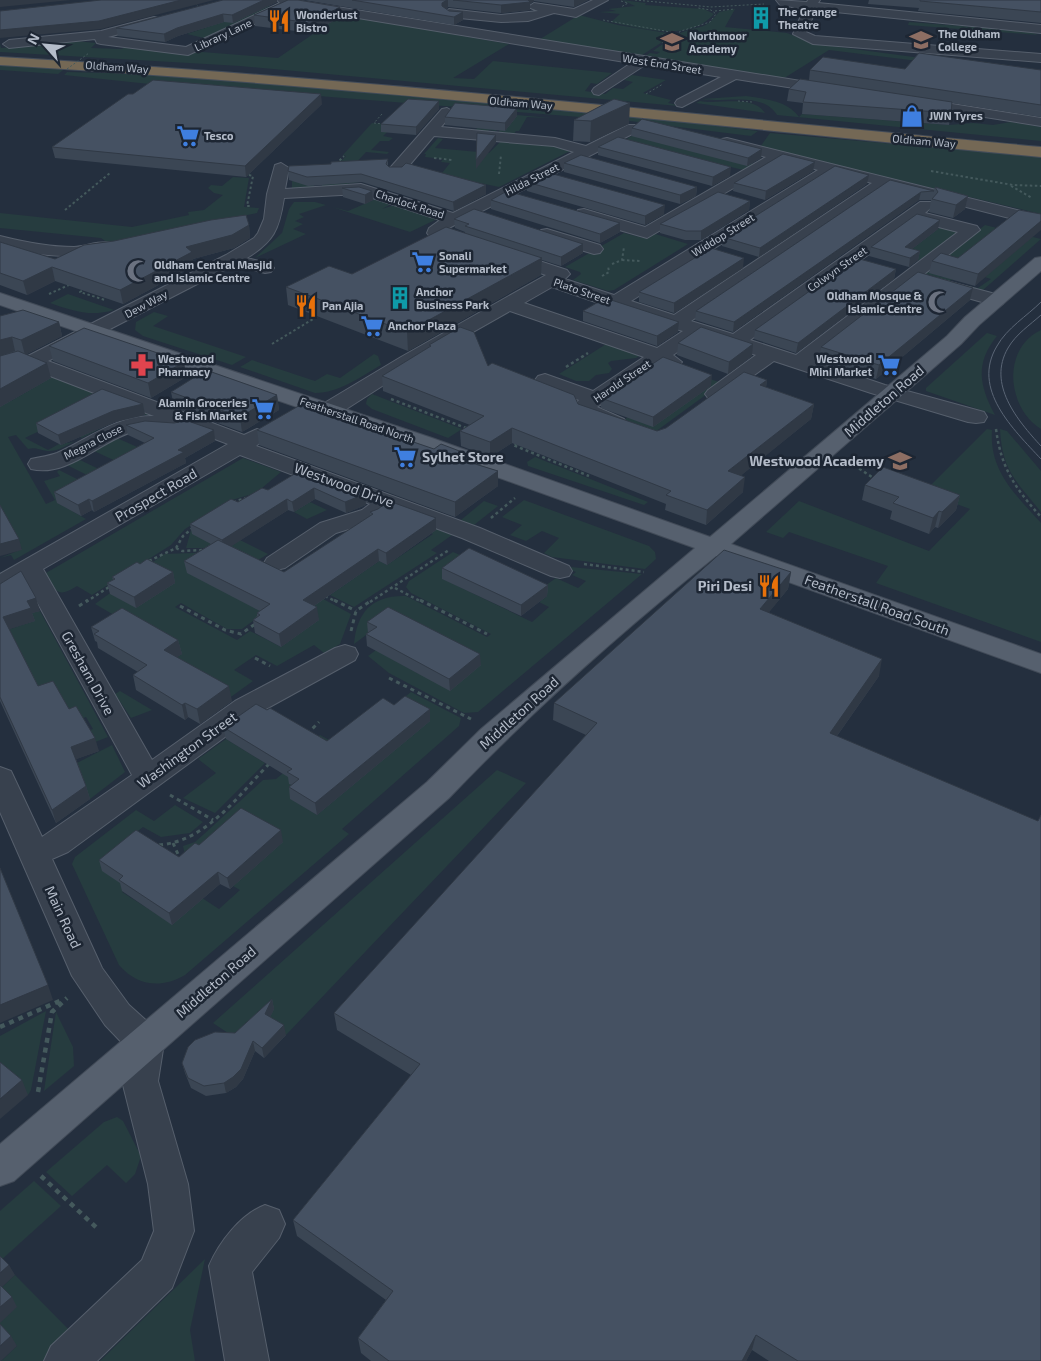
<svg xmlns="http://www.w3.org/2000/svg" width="1041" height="1361" font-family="'Exo 2',sans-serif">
	<rect width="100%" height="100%" fill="#242f3e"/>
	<!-- green -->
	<g fill="#263c3f">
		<path d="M 622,0 L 646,3 L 645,5 L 704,9 L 714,14 C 690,41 648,30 615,23 L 611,22 L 620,14 L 599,12 L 616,11 L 608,9 L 635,6 Z"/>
		<polygon points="249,2 271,7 208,39 187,34 240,16 250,16 233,11"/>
		<path d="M 735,9 L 725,27 L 787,33 L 816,44 L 981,66 L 983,69 L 829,50 L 786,77 L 781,78 L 644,57 L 650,53 L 657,54 L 660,52 L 653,51 C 662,45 673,35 683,32 C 703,24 704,31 719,12 Z"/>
		<polygon points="341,15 509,44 453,78 474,79 493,61 612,73 597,84 591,83 585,91 605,94 613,88 623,89 633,82 624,80 632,75 666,80 643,93 671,100 668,103 689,107 240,66 0,52 0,44 1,48 77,41 96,43 91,48 122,49 126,46 278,58"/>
		<polygon points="579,15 618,25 673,34 662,34 670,37 639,57 537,41"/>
		<polygon points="909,22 1027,31 1038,35 908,25"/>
		<polygon points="0,64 67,67 58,74 0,70"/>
		<polygon points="108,71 287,84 630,116 758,131 751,136 630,121 306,95 197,89 64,75 67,72 106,73"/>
		<path d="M 746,96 C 765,99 787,100 799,117 L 802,114 L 949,125 L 973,123 L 993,125 L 1011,122 L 1041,127 L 1041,141 L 777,115 C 762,91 725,103 702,99 Z"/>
		<path d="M 700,101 C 719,105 752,94 765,113 L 696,103 Z"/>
		<polygon points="468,111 551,118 527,117 519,131 516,131 513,135 499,132 502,123 496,131 489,130 486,133 474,132 485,118"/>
		<polygon points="372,123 404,126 392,127 383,136 393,138 389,141 380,141 371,150 389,152 387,154 366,152 352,167 337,165 346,156 343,155"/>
		<polygon points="770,133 1041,157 1041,214 760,147"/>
		<polygon points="635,134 758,165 747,171 625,140"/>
		<polygon points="438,138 443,139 435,148 489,153 502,140 553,146 570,151 499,187 475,182 474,184 417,185 360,182 322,188 322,184 347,183 348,178 314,179 314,189 292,189 292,180 442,173 450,163 441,162 443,159 453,160 425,157 426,154 424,154"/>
		<polygon points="233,177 249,178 244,207 259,208 257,213 108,243 101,238 0,228 0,213 132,227 189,215 188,212 204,210 223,195 214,193 208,188 211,185 222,186"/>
		<polygon points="376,199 395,202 382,209 397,204 435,216 435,220 410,232 332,207 348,211"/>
		<polygon points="294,202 315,202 326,205 299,214 304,217 295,221 303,224 293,229 306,234 255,258 282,233 289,209"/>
		<polygon points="943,225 962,230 924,262 903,256"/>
		<polygon points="985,225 1041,239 983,290 964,285 978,288 991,279 968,272 962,266 931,267 941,277 955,277 950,281 922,273"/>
		<polygon points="624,233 643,238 652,233 688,244 614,290 608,291 573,280 581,274 580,272 565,267"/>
		<path d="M 68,294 L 114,310 C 90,317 73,311 50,303 Z"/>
		<polygon points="154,312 168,316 153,326 246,357 232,365 143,336 135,330 136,322"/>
		<path d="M 1041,330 L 1041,429 C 1007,408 1001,349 1041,330 Z"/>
		<path d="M 987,333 L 997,336 C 975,363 979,385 995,415 L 926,391 L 926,388 Z"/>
		<polygon points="611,341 645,352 636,358 611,361 608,363 612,369 609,373 596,375 589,381 576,381 559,374"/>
		<path d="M 374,354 L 378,356 L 381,365 C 360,377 339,393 315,393 L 240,367 L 252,360 L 315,381 L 327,374 L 340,378 Z"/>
		<path d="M 40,368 L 151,414 L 117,420 L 82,438 C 55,425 53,424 25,438 L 48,450 L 59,444 L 74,442 C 65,446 57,452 47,451 C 39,450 36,447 28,449 L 16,435 L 8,437 L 46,504 L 55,500 L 44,481 L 60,476 L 57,472 L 59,470 L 85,483 L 93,478 L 67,465 L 78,459 L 105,472 L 120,463 L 94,451 L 117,438 L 144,450 L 58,503 L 86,519 L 14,560 L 11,555 L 0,558 L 22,549 L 9,525 L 11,523 L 8,523 L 0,507 L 0,397 L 11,401 L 45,381 Z"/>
		<polygon points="692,373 722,383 655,432 624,420"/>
		<polygon points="372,394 462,429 448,438 372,409 366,404 367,399"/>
		<path d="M 987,429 L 992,430 C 989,471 1016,495 1041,523 L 1041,642 L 876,583 L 888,566 L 789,532 L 783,538 L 766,532 L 799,501 L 929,551 L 970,509 L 924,492 Z"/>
		<path d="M 1000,429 L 1007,431 L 1041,471 L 1041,512 C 1016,481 1002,470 1000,429 Z"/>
		<polygon points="535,457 648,502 644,505 528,466 527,462"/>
		<path d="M 243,458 L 281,472 L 256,493 L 232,500 L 185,529 L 171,545 L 92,595 L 77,586 C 57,599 55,591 46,573 Z"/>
		<polygon points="524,500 649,546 655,552 656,559 645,569 552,557 544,553 559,538 542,531 526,541 510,535 522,525 502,517"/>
		<polygon points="484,501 498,506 474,525 461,520"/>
		<polygon points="310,502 327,510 307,519 294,512"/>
		<polygon points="417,522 452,535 431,550 437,553 354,607 330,595 379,561 387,565 433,534 414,524"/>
		<polygon points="191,530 234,537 268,554 258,560 234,548 186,548"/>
		<polygon points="221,552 264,613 242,629 227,629 181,603 175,607 237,640 250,631 281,647 318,620 289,605 314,594 351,614 340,644 324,653 314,645 277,666 256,655 234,670 253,681 228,699 167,664 181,654 95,604 164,554"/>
		<path d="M 453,552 L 469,559 L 443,579 L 532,622 L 549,607 L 539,602 L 547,596 L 538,591 L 556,578 L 578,588 L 586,581 L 572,575 L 576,572 L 569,569 L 571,567 L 642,574 L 478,712 L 464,713 L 389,673 L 368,656 L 376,650 L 419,674 L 430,666 L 389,618 L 354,644 C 357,612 372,595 406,596 L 487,637 L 491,634 L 411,593 L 406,587 L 409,581 Z"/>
		<polygon points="40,611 108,737 67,753 62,741 93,729 86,717 56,728 7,630 34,621 31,613"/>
		<polygon points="120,691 152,710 131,718 115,694"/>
		<path d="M 411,692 L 461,718 L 459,726 L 342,829 L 349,834 L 185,975 C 161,989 137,986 119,965 L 72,864 L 75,857 L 136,810 L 154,821 L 175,805 L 203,822 L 190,833 L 161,837 L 143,827 L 124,842 L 127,888 L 122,892 L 172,924 L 202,898 L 219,909 L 240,890 L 233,886 L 282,842 L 187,864 L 183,846 L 195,842 L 204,834 L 263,780 L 276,779 L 299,760 L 301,750 L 320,735 L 338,745 L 290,784 L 301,790 L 291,799 L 317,815 L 430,720 L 397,703 Z"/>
		<polygon points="226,739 265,763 215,813 183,798 216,773 198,759"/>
		<polygon points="112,745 125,772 90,799 73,765"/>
		<polygon points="497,770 526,783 286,1035 261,1020 240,1041 213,1023"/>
		<polygon points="46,1011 31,1090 28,1095 0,1071 0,1036"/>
		<polygon points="56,1012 73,1047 74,1066 44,1091"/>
		<polygon points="117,1117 123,1121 141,1156 135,1174 126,1183 107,1165 72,1196 46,1172 104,1122"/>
		<polygon points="34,1181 61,1206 0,1261 0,1211"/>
		<polygon points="205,1259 190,1330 195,1361 100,1361"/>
		<polygon points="15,1275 73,1334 45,1361 1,1361 17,1346 0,1329 0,1289"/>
	</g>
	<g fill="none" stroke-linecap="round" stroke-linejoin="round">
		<defs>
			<g id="minor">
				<polygon points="277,0 293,0 832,86 839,90 832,94 736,79 682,107 677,106 675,103 677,100 721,77 645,65 599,95 594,94 592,91 594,88 631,63 291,7 188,55 101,44 97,43 95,39 9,48 3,44 9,40 101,31 154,17 158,18 160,21 158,24 108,37 186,47 280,3"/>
				<polygon points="593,0 608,0 576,17 554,13 528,21 501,22 449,17 443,13 449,9 501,15 538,11 528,7 534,3 574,9"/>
				<polygon points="776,0 807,2 808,0 820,0 818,3 1041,25 1041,33 816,10 806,32 815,36 1041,54 1041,62 813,44 793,34 804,9 780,5"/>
				<polygon points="914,98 1041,118 1041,126 909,105 907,102"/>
				<path d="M 447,108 L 454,112 L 441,127 L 555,138 L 586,146 L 628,125 L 638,125 L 640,128 L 638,131 L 445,230 L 567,270 L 570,274 L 565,279 L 614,295 L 818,170 L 782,160 L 647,238 L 578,218 L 576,214 L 578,210 L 584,209 L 645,227 L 766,157 L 722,145 L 720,142 L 722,139 L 727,138 L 1041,216 L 1041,226 L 888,187 L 691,321 L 733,334 L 920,202 L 932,202 L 934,205 L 925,213 L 977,226 L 980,230 L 814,361 L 885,385 L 984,412 L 987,417 L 984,422 L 976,423 L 968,422 L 871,393 L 774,361 L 722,398 L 715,400 L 708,398 L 705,394 L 708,390 L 756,355 L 700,337 L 673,355 L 682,362 L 679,366 L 672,368 L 660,364 L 597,407 L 624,419 L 627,424 L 624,429 L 616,430 L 608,429 L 578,417 C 574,411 574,406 579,400 L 538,384 L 535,380 L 538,376 L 545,374 L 593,391 L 644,357 L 510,311 L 415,365 L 337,415 L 329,416 L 321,415 L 318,410 L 321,405 L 401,357 L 546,275 L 430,237 L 427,233 L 429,228 L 440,220 L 360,194 L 284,198 C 279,230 274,241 247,258 L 271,264 L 274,268 L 271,272 L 265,273 L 234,265 L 48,361 L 244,435 L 257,429 L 265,431 L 268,436 L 256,446 L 480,528 L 569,566 L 572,571 L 569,576 L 560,578 L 551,576 L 462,538 L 390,511 L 378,520 L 336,533 L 285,568 L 276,570 L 267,568 L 264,563 L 267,558 L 320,523 L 362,510 L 370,504 L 240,455 L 43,569 L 152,760 L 235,701 L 335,648 L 345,645 L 355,648 L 358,654 L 355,660 L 255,715 L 68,852 L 52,859 L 102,968 L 129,1005 L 159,1032 L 164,1043 L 158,1081 L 188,1184 L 194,1231 L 172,1288 L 97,1361 L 44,1361 L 51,1346 L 142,1260 L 154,1231 L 148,1184 L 122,1081 L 127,1048 L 105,1025 L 72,976 L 0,812 L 0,767 L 11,771 L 42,837 L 132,775 L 25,580 L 0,592 L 0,574 L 228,444 L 183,427 L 181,431 C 166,434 151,426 135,431 C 101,440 68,478 31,469 L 28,464 L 31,459 C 40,457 49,456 57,453 C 90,438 117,415 154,416 L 24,366 L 21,362 L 24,358 L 226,255 L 254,238 L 258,233 L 264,219 L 267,194 L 275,165 L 281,163 L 289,168 L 285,189 L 361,184 L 453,213 L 574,152 L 554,146 L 434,136 L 402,174 L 390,174 L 388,171 L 390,168 L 442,109 ZM 833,173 L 872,183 L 674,315 L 631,301 ZM 915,221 L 958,232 L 796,355 L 750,340 ZM 552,287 L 668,327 L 683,331 L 657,348 L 524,303 Z"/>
				<polygon points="547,229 600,245 603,249 600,253 594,254 541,238 538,234 541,230"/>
				<path d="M 0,236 C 24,242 49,247 74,247 C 87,246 100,240 113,243 L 116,247 L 113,251 C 74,260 38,256 0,246 Z"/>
				<polygon points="935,278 1003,296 1005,300 1003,304 996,306 929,287 926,283 929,279"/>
				<path d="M 265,1205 L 279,1210 L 285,1224 L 279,1238 L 252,1272 L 269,1361 L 225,1361 L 209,1266 C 219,1242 241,1214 265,1205 Z"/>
			</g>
			<path id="major" d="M 1041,257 L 1041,271 L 979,325 L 961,344 L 731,544 L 1041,654 L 1041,673 L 716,556 C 622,631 532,711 449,798 L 14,1181 L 0,1186 L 0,1144 L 427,782 L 481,729 L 695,548 L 416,448 L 0,305 L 0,293 L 432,438 L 710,537 L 947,336 L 965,317 L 1035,258 Z"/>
			<path id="highway" d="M 0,57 C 348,77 694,115 1041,147 L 1041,157 C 694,124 348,85 0,65 Z"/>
		</defs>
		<!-- minor casing -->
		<use href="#minor" stroke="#565f6c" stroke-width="2"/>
		<!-- major casing -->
		<use href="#major" stroke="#414a57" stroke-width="2"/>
		<!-- highway casing -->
		<use href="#highway" stroke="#434c59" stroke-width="2"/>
		<!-- path-far4 -->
		<g stroke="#44595c" stroke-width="1" stroke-dasharray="2 2" stroke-linecap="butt">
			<polyline points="192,0 198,6"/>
			<polyline points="635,0 711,7 764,4"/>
			<polyline points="621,1 628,3 621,7"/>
			<polyline points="715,11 735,9"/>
			<polyline points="603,20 676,33"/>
			<polyline points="662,35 672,36"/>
			<polyline points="662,43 681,31 710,22 716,14 711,10 698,8"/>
			<polyline points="646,94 663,84"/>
			<polyline points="738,101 752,102"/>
			<polyline points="382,114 374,123 383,124"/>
		</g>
		<!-- path-far3 -->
		<g stroke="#44595c" stroke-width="2" stroke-dasharray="2.5 2.5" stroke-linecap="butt">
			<polyline points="434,158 452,160"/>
			<polyline points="336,164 344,156"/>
			<polyline points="931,171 1013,185 1041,186"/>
			<polyline points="244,174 253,176 247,206 252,206"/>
			<polyline points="499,174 501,155"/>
			<polyline points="1011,186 1032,198"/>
			<polyline points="65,210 110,173"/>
			<polyline points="622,260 641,261"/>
			<polyline points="612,264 622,260 624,247"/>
			<polyline points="602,276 609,272 608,266"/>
			<polyline points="86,288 80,292 105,300"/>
			<polyline points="49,294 71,284"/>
			<polyline points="272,344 318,316"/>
		</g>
		<!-- path-far2 -->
		<g stroke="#44595c" stroke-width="2.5" stroke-dasharray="3 3" stroke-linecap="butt">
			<polyline points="566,367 588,353"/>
			<polyline points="391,399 466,428 464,430"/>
			<path d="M 996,429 C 1001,468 1015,488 1041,517"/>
			<polyline points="517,443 513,445 589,476"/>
			<polyline points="849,462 875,479"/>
			<polyline points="233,502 246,498"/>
			<polyline points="491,518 515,498"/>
			<polyline points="176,548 182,551 203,550"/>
			<polyline points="149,561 176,548 183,536 194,527"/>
			<polyline points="584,564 644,572"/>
			<polyline points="395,588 422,602"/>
			<polyline points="325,596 337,602"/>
			<polyline points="86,602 112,585"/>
			<polyline points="370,602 449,550"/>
		</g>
		<!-- path-far1 -->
		<g stroke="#44595c" stroke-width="3" stroke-dasharray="4 4" stroke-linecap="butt">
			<polyline points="334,600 356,611"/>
			<polyline points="420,600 487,634"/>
			<polyline points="79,606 88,600"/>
			<polyline points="180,606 225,630 241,634 255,624"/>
			<polyline points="351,631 356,611 372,600"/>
			<polyline points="255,658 270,666"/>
			<polyline points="389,678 471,719"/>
			<polyline points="307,734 319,722"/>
			<polyline points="170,795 213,820"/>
			<polyline points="173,843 181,861"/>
			<path d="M 159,845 C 208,841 239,794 271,762"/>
		</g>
		<!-- path -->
		<g stroke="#44595c" stroke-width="4.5" stroke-dasharray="5 5" stroke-linecap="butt">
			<polyline points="0,1027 64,999"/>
			<polyline points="38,1092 52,1012 67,998"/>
			<polyline points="41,1176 99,1230"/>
		</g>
		<!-- minor -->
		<use href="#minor" fill="#38414e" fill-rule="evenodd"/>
		<!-- major -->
		<use href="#major" fill="#56606e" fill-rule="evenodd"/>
		<!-- highway -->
		<use href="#highway" fill="#746855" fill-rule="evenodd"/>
		<!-- tram -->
		<g stroke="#5a6575" stroke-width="1">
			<path d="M 1041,302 C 1027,316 1007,328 997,346 C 971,389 1013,429 1041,459"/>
			<path d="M 1041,315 C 1030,325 1016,334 1008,348 C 987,384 1017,420 1041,446"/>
		</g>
		<!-- path-bridge -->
		<polyline stroke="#44595c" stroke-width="1" stroke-dasharray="2 2" stroke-linecap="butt" points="67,69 89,53"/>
	</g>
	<!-- wall -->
	<g fill="#3b4654">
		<polygon points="223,0 277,0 277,2 233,23 224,22 178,36 165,42 118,36 116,28"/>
		<polygon points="304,0 588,0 574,7 534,1 530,4 530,10 501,13 448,7 446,9 449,11 463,12 463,20 454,25"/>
		<polygon points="869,0 1041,0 1041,23 918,11 919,8 868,4"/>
		<polygon points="340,7 341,17 311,33 255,26 254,15"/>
		<polygon points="905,69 1041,70 1041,117 952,103 951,113 949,125 802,114 803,103 787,101 789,89 809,80 810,70"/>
		<polygon points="439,101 439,109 416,135 381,132 381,124"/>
		<polygon points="322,104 246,177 55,158 52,147"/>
		<polygon points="517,116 505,131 445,125 445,117"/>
		<polygon points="574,120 629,124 590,142 573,141"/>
		<polygon points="632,128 761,158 747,166 631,136"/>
		<polygon points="598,147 730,176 712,186 598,155"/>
		<polygon points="388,159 388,166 389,167 486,194 454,211 362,182 308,186 289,180 288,171 331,164"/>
		<polygon points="815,162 813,171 765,200 733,191 734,183"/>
		<polygon points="564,163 697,187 696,196 680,204 564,172"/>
		<polygon points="890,180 934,191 932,198 935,187 968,196 965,209 953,218 929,212 931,200 919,200 733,332 695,320 696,311"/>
		<polygon points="527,182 664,214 645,225 527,191"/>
		<polygon points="867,184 759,257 722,246 722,237"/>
		<polygon points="342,188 372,191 373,200 365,204 343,197"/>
		<polygon points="491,200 620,232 600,243 491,209"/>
		<polygon points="750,201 749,210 701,240 685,240 660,233 660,224"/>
		<polygon points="1041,214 975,286 929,273 932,261 958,258"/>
		<polygon points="454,219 583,253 561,266 542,260 541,275 408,351 288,305 286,287 352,274 465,233 465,232 455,228"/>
		<polygon points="249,225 250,238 234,248 193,259 194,266 123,304 55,281 27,295 0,285 0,242 55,259"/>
		<polygon points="938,229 912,249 920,251 918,260 909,267 869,256 871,247"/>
		<polygon points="743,268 674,313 639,302 639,292"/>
		<polygon points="896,269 894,279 796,353 754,339 755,330"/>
		<polygon points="973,288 970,300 876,379 819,360 821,347"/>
		<polygon points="583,311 679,322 678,332 657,346 583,321"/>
		<polygon points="0,316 59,322 62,336 25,355 51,378 0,407"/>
		<polygon points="678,343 752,356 728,374 677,355"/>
		<polygon points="429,345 488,366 578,404 657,431 666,428 767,380 766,387 814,404 811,419 740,476 743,492 706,525 665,510 666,504 512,443 490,457 461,446 460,431 470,425 383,391 382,376 429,347"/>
		<polygon points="49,346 184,362 186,377 151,398 53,361"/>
		<polygon points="711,386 653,427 601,408 601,398"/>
		<polygon points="171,392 277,395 279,410 242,432 174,407"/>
		<polygon points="143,404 145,415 115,422 61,445 38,433 36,423"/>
		<polygon points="126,425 215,441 185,458 186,463 94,512 92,510 81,516 57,503 54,492 145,443 128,435"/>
		<polygon points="257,430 434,449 470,455 470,462 498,471 498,486 455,517 259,445"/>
		<polygon points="301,470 365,494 366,505 346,513 315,499 294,512 288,510 231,546 284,572 370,516 370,512 436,518 436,530 387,565 379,561 314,606 319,620 281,647 255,633 253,620 257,616 257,613 260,611 187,573 184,561 211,544 192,534 190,524 238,502 268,490"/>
		<polygon points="865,485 960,495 956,510 938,528 935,527 929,534 890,519 892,511 862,500"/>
		<polygon points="140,564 173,572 175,583 136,608 110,594 107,583 113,580 112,577"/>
		<polygon points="442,568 548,585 547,596 521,616 442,579"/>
		<polygon points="791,572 788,589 768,613 879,676 837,736 1041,1361 769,1361 752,1350 746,1361 371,1361 361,1353 358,1338 386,1300 297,1236 293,1220 411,1075 337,1030 334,1013 586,735 553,720 554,703"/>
		<polygon points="0,584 40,611 32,613 35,621 9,629 38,686 69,709 99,751 76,759 86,786 90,799 56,823 0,701"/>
		<polygon points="367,622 481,665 450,691 367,646 366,634 368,633"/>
		<polygon points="91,627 178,640 182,654 177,657 232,701 200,724 188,717 185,720 136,690 133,675 138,672 98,648 97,642 95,641"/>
		<polygon points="430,709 430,721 317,815 290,799 289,787 292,785 289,784 288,777 226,739 223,727 267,710 327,741"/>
		<polygon points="283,842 230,889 220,884 172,925 122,891 120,883 102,871 99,860 179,857 199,845"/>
		<polygon points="272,999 274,1009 270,1017 286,1035 264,1058 255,1051 243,1079 236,1087 226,1093 206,1096 191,1088 185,1073 182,1063 235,1033"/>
	</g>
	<!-- shaded-wall -->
	<g fill="#303945">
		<polygon points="0,0 71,0 0,7"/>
		<polygon points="181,0 214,0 101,29 0,38 0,30"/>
		<polygon points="264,0 277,0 277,2 233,23 232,15"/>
		<polygon points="447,0 448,0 448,7 442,11 442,3"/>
		<polygon points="526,0 534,0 534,1 530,4 530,10 501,13 501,5"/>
		<polygon points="574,0 588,0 574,7"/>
		<polygon points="340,7 341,17 311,33 310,23"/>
		<polygon points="463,12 463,20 454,25 454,17"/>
		<polygon points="223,14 224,22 178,36 165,42 164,34 177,28"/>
		<polygon points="321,94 322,104 246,177 245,166"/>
		<polygon points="439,101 439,109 416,135 416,127"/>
		<polygon points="630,103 629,124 590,142 591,121"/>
		<polygon points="517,108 517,116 505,131 505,123"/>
		<polygon points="496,135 496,143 476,169 476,160"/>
		<polygon points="762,149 761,158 747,166 748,158"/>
		<polygon points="815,162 813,171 765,200 766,191"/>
		<polygon points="731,167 730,176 712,186 713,177"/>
		<polygon points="869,175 867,184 759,257 760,248"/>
		<polygon points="486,185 486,194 454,211 453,202"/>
		<polygon points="697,187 696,196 680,204 680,195"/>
		<polygon points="372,191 373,200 365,204 365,195"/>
		<polygon points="921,192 919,200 733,332 734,322"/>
		<polygon points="968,196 965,209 953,218 956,205"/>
		<polygon points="750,201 749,210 701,240 701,231"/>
		<polygon points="665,205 664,214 645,225 645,216"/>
		<polygon points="940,220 938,229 903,256 905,247"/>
		<polygon points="1041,221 1041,230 975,286 978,274"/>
		<polygon points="620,223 620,232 600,243 600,234"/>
		<polygon points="249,225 250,238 234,248 193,259 194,266 123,304 120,290 186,247"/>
		<polygon points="583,244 583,253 561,266 561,257"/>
		<polygon points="920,251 918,260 909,267 910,258"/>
		<polygon points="542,258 541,275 408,351 407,332"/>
		<polygon points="744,258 743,268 674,313 674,303"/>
		<polygon points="52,267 55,281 27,295 23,281"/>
		<polygon points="896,269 894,279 796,353 798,343"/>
		<polygon points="973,288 970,300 876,379 879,365"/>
		<polygon points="59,322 62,336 25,355 21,340"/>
		<polygon points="679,322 678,332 657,346 657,336"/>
		<polygon points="12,337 15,351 0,356 0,340"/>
		<polygon points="753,344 752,356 728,374 729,362"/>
		<polygon points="184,362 186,377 151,398 148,383"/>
		<polygon points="47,363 51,378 0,407 0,389"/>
		<polygon points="712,375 711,386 653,427 653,417"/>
		<polygon points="767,380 765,395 760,385"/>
		<polygon points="277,395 279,410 242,432 240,417"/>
		<polygon points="143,404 145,415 115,422 61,445 58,435 113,411"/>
		<polygon points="814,404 811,419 727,487 728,471"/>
		<polygon points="512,428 512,443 490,457 490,442"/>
		<polygon points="214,430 215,441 185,458 186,463 94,512 92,501 178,450"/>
		<polygon points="470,455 470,470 462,460"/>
		<polygon points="498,471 498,486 455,517 455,502"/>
		<polygon points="745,477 743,492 706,525 707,510"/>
		<polygon points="314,488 315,499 294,512 292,502"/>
		<polygon points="365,494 366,505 346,513 345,502"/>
		<polygon points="960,495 956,510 938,528 942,512"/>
		<polygon points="89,499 92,510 81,516 78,505"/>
		<polygon points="287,499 288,510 224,551 222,540"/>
		<polygon points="939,511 935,527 929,534 933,518"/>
		<polygon points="436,518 436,530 387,565 386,553"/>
		<polygon points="19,539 22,550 0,556 0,544"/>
		<polygon points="378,549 379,561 305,612 303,600"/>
		<polygon points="173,572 175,583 136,608 134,597"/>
		<polygon points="791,572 788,589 758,626 760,609"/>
		<polygon points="548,585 547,596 521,616 521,605"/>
		<polygon points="36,598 40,611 32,613 35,621 7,630 3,617 27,601"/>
		<polygon points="317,607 319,620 281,647 279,634"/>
		<polygon points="178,640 182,654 167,664 164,650"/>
		<polygon points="480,654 481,665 450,691 449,679"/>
		<polygon points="882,659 879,676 827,750 830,733"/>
		<polygon points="229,686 232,701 200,724 197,709"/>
		<polygon points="185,703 188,717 185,720 182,705"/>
		<polygon points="430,709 430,721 317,815 315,803"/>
		<polygon points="95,738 99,751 74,760 71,747"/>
		<polygon points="86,786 90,799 56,823 52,810"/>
		<polygon points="281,830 283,842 230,889 227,878"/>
		<polygon points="218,872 220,884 172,925 169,913"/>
		<polygon points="48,985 53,1000 0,1023 0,1005"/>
		<polygon points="272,999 274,1009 267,1024 265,1014"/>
		<polygon points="284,1025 286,1035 264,1058 262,1048"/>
		<polygon points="253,1041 255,1051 243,1079 236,1087 226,1093 224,1083"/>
		<polygon points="22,1080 28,1095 0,1119 0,1099"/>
		<polygon points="9,1265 15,1275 0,1289 0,1273"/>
		<polygon points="12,1297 17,1307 0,1323 0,1307"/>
		<polygon points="756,1335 752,1350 746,1361 742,1361"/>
		<polygon points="11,1336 17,1346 1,1361 0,1361 0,1346"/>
	</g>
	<!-- building -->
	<g fill="#455162" stroke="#303945">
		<polygon points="101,0 181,0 99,21 0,30 0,11"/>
		<polygon points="223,0 264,0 232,15 223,14 177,28 164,34 116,28"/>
		<polygon points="288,0 298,0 340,7 310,23 254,15"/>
		<polygon points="352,0 447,0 442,3 442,6 449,11 463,12 454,17"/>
		<polygon points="453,0 528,0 530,2 501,5"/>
		<polygon points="920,0 1041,0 1041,12 920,1"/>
		<polygon points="919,53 1041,70 1041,105 810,70 823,57 905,69"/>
		<polygon points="800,79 952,102 951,113 803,102 806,92 789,89"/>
		<polygon points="153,80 321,94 245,166 52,147 128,94 133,94"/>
		<polygon points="408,99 439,101 416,127 381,124"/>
		<polygon points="614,99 630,103 591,121 574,120"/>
		<polygon points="455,103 517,108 505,123 445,117"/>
		<polygon points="642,119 762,149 748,158 632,128"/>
		<polygon points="477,133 496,135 476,160"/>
		<polygon points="618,137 731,167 713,177 598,147"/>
		<polygon points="783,154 815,162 766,191 734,183"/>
		<polygon points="581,155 697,187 680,195 564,163"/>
		<polygon points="388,159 386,164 389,167 402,167 406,163 486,185 453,202 361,174 307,177 288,171 289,166 331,164 331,162"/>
		<polygon points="835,166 869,175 760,248 722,237"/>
		<polygon points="546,172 665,205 645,216 527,182"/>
		<polygon points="890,180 934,191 921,192 734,322 696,311"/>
		<polygon points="359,187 372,191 365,195 342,188"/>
		<polygon points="935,187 968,196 956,205 932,199 938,192"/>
		<polygon points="507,191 620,223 600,234 491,200"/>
		<polygon points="718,192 750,201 701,231 686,231 660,224"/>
		<polygon points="474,209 583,244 561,257 465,226 469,224 454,219"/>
		<polygon points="1019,210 1041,214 1041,221 978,274 932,261 941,253 958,258"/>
		<polygon points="917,214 940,220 905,247 920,251 910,258 871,247"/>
		<polygon points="246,215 249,225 232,235 186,247 192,252 120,290 52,267 23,281 0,273 0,242 55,259 84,245 114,241 211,220"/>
		<polygon points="446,227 542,258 407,332 286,287 329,266 352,274"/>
		<polygon points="711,248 744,258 674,303 639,292"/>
		<polygon points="856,258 896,269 798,343 755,330"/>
		<polygon points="918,272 973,288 879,365 821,347"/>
		<polygon points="605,298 679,322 657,336 583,311"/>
		<polygon points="23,310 59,322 21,340 12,337 0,340 0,316"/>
		<polygon points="460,327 474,332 488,366 492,363 574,395 578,404 657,431 666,428 744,372 767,380 760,385 814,404 728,471 745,477 707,510 666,495 671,491 512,428 490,442 460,431 484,416 382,376 431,346 429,345"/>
		<polygon points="701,327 753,344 729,362 678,343"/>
		<polygon points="84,328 184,362 148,383 49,346"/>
		<polygon points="18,351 47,363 0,389 0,356"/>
		<polygon points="663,357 712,375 653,417 601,398"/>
		<polygon points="206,370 277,395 240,417 171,392"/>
		<polygon points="102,389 143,404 113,411 58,435 36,423"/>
		<polygon points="302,404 434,449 441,444 470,455 462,460 498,471 455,502 257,430"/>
		<polygon points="182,419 214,430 178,450 184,452 92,501 89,499 78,505 54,492 154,438 126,425 145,421 174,423 179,422"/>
		<polygon points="883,467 960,495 942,512 939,511 933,518 893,503 899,497 865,485"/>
		<polygon points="301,470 365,494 345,502 314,488 292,502 287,499 222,540 190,524 231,499 238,502 262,488 268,490"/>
		<polygon points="389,501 436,518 386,553 378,549 303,600 317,607 279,634 253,620 260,615 257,613 270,604 184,561 218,540 284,572 373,514 370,512 378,509"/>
		<polygon points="0,505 19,539 0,544"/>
		<polygon points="469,548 548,585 521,605 442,568"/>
		<polygon points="724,550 791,572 760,609 882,659 830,733 1038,821 1041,815 1041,1361 798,1361 756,1335 742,1361 389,1361 358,1338 393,1291 293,1220 420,1064 334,1013 597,723 554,703"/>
		<polygon points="147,559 173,572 134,597 107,583 115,579 112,577 137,562 140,564"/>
		<polygon points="21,571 36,598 27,601 31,608 3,617 38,686 53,681 69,709 76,706 95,738 71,747 86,786 52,810 0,697 0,584"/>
		<polygon points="388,607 480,654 449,679 366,634 377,627 367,622"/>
		<polygon points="122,608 178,640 164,650 229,686 197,709 185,703 182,705 133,675 147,665 94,634 99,631 91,627"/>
		<polygon points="405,696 430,709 315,803 289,787 299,779 287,772 292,769 223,727 256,704 267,710 270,708 327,741 383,698 394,705"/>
		<polygon points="241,808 281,830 227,878 218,872 169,913 119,880 123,876 99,860 136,830 179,857 195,843 199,845"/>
		<polygon points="0,868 48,985 0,1005"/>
		<polygon points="272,999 265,1014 284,1025 262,1048 253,1041 241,1069 233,1077 224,1083 204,1086 188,1078 182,1063 188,1047 195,1040 215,1032 235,1033"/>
		<polygon points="0,1062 22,1080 0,1099"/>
		<polygon points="0,1256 9,1265 0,1273"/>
		<polygon points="0,1285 12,1297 0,1307"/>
		<polygon points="0,1324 11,1336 0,1346"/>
	</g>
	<!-- icons -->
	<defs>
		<symbol id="building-bare" viewBox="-9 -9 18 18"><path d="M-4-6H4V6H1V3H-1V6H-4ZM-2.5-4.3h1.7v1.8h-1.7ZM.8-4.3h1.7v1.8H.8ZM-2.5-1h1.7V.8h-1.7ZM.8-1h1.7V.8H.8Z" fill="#0f9aa8" stroke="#1d2633" stroke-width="2.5" paint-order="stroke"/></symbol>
		<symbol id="restaurant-bare" viewBox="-9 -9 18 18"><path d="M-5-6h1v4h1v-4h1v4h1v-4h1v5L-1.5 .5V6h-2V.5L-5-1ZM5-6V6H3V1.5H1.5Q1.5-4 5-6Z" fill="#e8710a" stroke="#1d2633" stroke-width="2.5" paint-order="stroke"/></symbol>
		<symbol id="university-bare" viewBox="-9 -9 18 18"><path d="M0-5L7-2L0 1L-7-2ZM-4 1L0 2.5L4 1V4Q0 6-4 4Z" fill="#8d6e63" stroke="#1d2633" stroke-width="2.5" paint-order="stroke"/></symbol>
		<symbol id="school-bare" viewBox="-9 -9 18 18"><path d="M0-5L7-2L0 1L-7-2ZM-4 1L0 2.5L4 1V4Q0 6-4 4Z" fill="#8d6e63" stroke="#1d2633" stroke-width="2.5" paint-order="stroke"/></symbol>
		<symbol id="shop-bare" viewBox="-9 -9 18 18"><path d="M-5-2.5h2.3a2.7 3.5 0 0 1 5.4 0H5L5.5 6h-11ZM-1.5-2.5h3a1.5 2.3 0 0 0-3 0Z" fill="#3f7fe0" stroke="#1d2633" stroke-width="2.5" paint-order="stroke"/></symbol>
		<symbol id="supermarket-bare" viewBox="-9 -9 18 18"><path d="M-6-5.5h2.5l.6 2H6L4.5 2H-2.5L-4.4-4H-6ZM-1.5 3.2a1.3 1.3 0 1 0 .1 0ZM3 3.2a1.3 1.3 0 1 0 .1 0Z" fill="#3f7fe0" stroke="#1d2633" stroke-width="2.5" paint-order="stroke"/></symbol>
		<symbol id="mosque-bare" viewBox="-9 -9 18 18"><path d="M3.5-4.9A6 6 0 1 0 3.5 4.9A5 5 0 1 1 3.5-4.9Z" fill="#6b7280" stroke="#1d2633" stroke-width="2.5" paint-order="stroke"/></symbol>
		<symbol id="pharmacy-bare" viewBox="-9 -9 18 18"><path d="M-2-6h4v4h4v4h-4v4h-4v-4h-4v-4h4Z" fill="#e0444e" stroke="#1d2633" stroke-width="2.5" paint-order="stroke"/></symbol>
	</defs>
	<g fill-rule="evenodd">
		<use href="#building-bare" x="745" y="2" width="32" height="32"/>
		<use href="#restaurant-bare" x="263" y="5" width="32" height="32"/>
		<use href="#university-bare" x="905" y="24" width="32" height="32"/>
		<use href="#school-bare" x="656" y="26" width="32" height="32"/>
		<use href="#shop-bare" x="896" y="100" width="32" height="32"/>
		<use href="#supermarket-bare" x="172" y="120" width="32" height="32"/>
		<use href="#supermarket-bare" x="407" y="246" width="32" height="32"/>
		<use href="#mosque-bare" x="122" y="255" width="32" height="32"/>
		<use href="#building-bare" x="384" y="282" width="32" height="32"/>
		<use href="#mosque-bare" x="923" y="286" width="32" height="32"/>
		<use href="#restaurant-bare" x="290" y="290" width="32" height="32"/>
		<use href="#supermarket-bare" x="356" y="310" width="32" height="32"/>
		<use href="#pharmacy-bare" x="126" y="349" width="32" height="32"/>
		<use href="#supermarket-bare" x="873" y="349" width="32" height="32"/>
		<use href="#supermarket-bare" x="247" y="393" width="32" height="32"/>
		<use href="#supermarket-bare" x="389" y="441" width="32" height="32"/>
		<use href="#school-bare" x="884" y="445" width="32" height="32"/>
		<use href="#restaurant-bare" x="753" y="570" width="32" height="32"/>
	</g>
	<g text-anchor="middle" stroke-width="5" stroke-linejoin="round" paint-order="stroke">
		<!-- far-poi labels -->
		<g font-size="11" font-weight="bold" fill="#b4bcc9" stroke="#1d2633" text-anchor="start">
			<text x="778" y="16">The Grange<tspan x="778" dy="13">Theatre</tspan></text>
			<text x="296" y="19">Wonderlust<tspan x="296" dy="13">Bistro</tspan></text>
			<text x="938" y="38">The Oldham<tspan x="938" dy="13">College</tspan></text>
			<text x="689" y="40">Northmoor<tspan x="689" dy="13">Academy</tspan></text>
			<text x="929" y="120">JWN Tyres</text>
			<text x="204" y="140">Tesco</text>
			<text x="439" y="260">Sonali<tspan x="439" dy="13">Supermarket</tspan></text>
			<text x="154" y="269">Oldham Central Masjid<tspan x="154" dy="13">and Islamic Centre</tspan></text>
			<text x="416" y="296">Anchor<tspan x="416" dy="13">Business Park</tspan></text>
			<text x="922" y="300" text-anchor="end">Oldham Mosque &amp;<tspan x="922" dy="13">Islamic Centre</tspan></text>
			<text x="322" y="310">Pan Ajia</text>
			<text x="388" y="330">Anchor Plaza</text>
			<text x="158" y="363">Westwood<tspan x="158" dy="13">Pharmacy</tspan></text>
			<text x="872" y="363" text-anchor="end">Westwood<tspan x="872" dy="13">Mini Market</tspan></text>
			<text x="247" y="407" text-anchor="end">Alamin Groceries<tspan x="247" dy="13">&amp; Fish Market</tspan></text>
		</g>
		<!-- far-street labels -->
		<g font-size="11" fill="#b4bcc9" stroke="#1d2633">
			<text transform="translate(223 35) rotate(-25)" y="4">Library Lane</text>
			<text transform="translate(662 64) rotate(9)" y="4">West End Street</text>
			<text transform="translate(117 67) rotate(4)" y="4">Oldham Way</text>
			<text transform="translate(521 103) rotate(5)" y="4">Oldham Way</text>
			<text transform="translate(924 141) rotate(5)" y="4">Oldham Way</text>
			<text transform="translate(532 179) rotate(-27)" y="4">Hilda Street</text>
			<text transform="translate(410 204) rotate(18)" y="4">Charlock Road</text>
			<text transform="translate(723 235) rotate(-32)" y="4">Widdop Street</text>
			<text transform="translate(837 269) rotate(-35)" y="4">Colwyn Street</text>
			<text transform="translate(582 291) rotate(19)" y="4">Plato Street</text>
			<text transform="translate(146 304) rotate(-28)" y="4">Dew Way</text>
			<text transform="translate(622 381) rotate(-34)" y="4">Harold Street</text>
			<text transform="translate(357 420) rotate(19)" y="4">Featherstall Road North</text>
			<text transform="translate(93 442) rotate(-27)" y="4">Megna Close</text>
		</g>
		<!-- street labels -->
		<g font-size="14" fill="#b4bcc9" stroke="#1d2633">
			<text transform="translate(884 401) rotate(-41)" y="5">Middleton Road</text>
			<text transform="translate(344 485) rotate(20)" y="5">Westwood Drive</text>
			<text transform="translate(156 495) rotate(-30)" y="5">Prospect Road</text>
			<text transform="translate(877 605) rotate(20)" y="5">Featherstall Road South</text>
			<text transform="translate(88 673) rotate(61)" y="5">Gresham Drive</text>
			<text transform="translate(519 713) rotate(-42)" y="5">Middleton Road</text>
			<text transform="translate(187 750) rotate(-36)" y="5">Washington Street</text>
			<text transform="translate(63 917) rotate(65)" y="5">Main Road</text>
			<text transform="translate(216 982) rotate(-41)" y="5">Middleton Road</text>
		</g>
		<!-- poi labels -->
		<g font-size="14" font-weight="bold" fill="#b4bcc9" stroke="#1d2633" text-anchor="end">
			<text x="422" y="462" text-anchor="start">Sylhet Store</text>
			<text x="884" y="466">Westwood Academy</text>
			<text x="752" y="591">Piri Desi</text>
		</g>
	</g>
	<!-- north arrow -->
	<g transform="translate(45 45) rotate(297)" stroke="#1d2633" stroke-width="4" paint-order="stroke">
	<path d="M0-4L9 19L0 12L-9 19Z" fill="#b4bcc9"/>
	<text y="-8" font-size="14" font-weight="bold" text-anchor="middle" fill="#b4bcc9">N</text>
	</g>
</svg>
